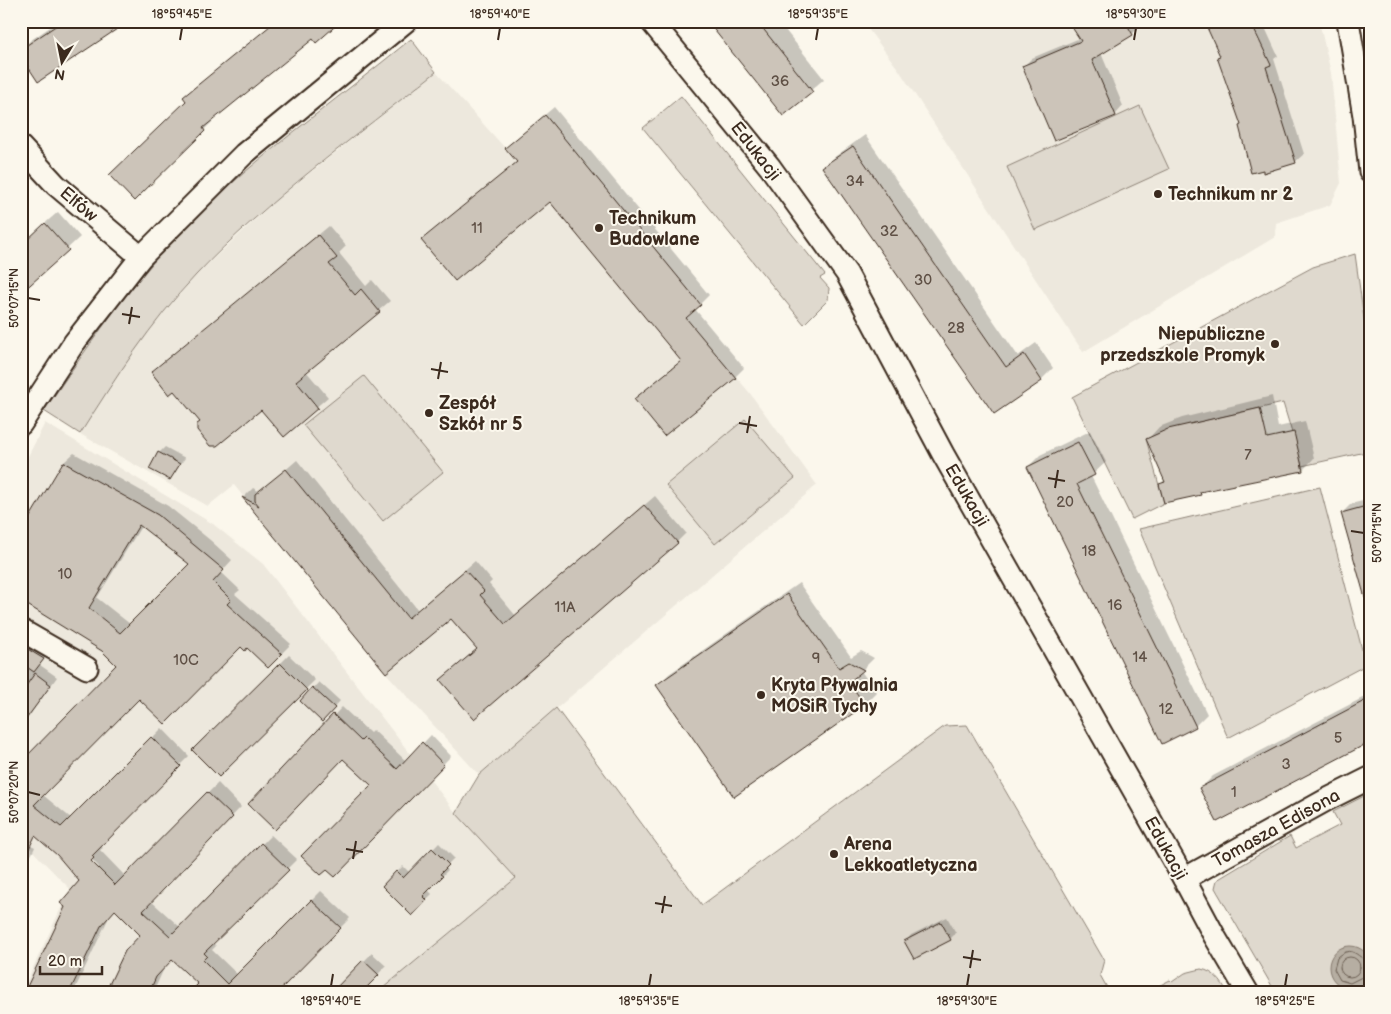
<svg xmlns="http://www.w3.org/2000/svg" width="1391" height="1014" font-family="'Balsamiq Sans',sans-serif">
	<rect width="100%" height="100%" fill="#fbf7ec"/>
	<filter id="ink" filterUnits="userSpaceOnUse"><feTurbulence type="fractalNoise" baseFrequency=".02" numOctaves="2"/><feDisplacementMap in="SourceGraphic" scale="10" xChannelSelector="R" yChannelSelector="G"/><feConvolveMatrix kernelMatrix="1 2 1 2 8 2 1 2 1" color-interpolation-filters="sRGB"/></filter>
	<g filter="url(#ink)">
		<!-- built -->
		<g fill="#ede8dd">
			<polygon points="862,21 1319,21 1331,73 1341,183 1330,205 1276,223 1275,237 1083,352 899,70"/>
			<polygon points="436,72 505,148 545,115 701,305 686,318 749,392 817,485 479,775 386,673 234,485 208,506 80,434 134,348 196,275 276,200"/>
			<polygon points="45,423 213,524 263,564 456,813 517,878 377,993 21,993 70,889 21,839 21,470"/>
		</g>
		<!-- green -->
		<g fill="#dfd9ce" stroke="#8d8276">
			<path d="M 411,39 L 436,72 C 355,137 268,199 196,275 C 150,324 116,377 80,434 L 44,411 C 94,337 145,263 211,202 C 274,144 345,93 411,39 Z"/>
			<polygon points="681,96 825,275 820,278 829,288 828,300 804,324 643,128"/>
			<polygon points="1140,106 1169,169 1035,230 1007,167"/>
			<polygon points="1355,254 1370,362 1370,451 1302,466 1283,403 1191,424 1146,439 1164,503 1132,519 1072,397 1313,267"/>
			<polygon points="364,376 443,472 383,521 303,425"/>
			<polygon points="745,419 795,478 715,544 666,485"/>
			<polygon points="1320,487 1366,665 1228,738 1139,529"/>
			<polygon points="556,708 702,905 945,726 967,725 1104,960 1100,975 1110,993 377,993 516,878 456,813 479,775"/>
			<polygon points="1370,793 1370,993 1276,993 1215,888 1217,880 1290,836 1296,848 1340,825 1333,812"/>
			<path d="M 1201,969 C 1215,972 1221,981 1228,993 L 1145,993 L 1170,980 L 1172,982 L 1185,973 Z"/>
		</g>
		<!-- water -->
		<circle fill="#b6aea2" stroke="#85796d" cx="1350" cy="967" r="21"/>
		<!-- shadow -->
		<g fill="#0003" fill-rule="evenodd">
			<polygon points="59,21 126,21 21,50 31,40"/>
			<polygon points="276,21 313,37 215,117 216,118 134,199 187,101 185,97"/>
			<polygon points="709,21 778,21 824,79 783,114"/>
			<polygon points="1070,21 1138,21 1141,25 1132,34 1101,53 1123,106 1115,115 1024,66 1032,58 1080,38"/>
			<polygon points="1205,21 1262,21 1278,56 1274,59 1304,154 1295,162 1242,125 1221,55"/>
			<polygon points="554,107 709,295 695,309 744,368 735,377 645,390 682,360 550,200 423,240 518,161 506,148"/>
			<polygon points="865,135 1018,356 1036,343 1053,368 1041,380 994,412 824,167 836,156"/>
			<polygon points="58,212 80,237 21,291 21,244"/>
			<polygon points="329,226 346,246 339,253 366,286 372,280 390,301 306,371 328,397 284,435 261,408 201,421 174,389 153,372"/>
			<polygon points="1272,396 1278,427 1305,421 1314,458 1303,470 1204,490 1200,494 1161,484 1165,479 1148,439 1159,427 1182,418"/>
			<polygon points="1090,431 1106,462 1091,476 1207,714 1195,726 1028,467 1040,455"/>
			<polygon points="165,447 185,458 170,479 159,453"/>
			<path d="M 74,453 L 168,506 L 210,540 L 232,560 L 221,572 L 240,590 L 235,594 L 291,644 L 268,667 L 247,647 L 241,645 L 139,697 L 43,795 L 72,819 L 162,728 L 189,756 L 100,845 L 103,848 L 100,850 L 125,876 L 218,783 L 241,807 L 151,901 L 180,927 L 271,835 L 297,859 L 213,943 L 216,946 L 212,950 L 238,975 L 321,891 L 350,918 L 275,993 L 200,984 L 172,958 L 165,966 L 153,993 L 106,993 L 142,935 L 116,908 L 110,915 L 73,993 L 26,993 L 87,875 L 21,824 L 118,665 L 21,534 L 64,462 ZM 142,525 L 191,563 L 130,624 L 97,598 ZM 88,855 L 99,867 L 99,868 L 86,857 Z"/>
			<polygon points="297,460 418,610 475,561 492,581 489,584 516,616 655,496 686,533 677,542 452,670 478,648 452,617 386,672 244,497 253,488 260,492"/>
			<polygon points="1370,499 1370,612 1342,513 1351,504"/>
			<polygon points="799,583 851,657 861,651 874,658 861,671 876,692 864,704 657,686 669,674"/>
			<polygon points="21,634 50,651 40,665 57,677 21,727"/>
			<polygon points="289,655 315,680 219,775 194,750"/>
			<polygon points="319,682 340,701 328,714 301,701"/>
			<polygon points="1370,694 1370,740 1201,788 1213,776"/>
			<polygon points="342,707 370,733 373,730 406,761 431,735 451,756 335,876 373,785 343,758 249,804"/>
			<polygon points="21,840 35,847 21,877"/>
			<polygon points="439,843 454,858 445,867 448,870 428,890 432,894 412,914 384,886 403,866 410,873"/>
			<polygon points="947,917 956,933 950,939 906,941 911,935"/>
			<polygon points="372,953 386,966 360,993 333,993"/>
		</g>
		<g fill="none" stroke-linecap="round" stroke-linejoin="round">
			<!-- shore -->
			<g stroke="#6c5f53" stroke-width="1">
				<circle cx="1350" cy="967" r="10"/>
				<path d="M 1370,961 C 1357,960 1354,942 1337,958 L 1334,969 L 1340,980 L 1350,983 L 1370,973"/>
			</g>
		</g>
		<!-- building -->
		<g fill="#ccc4b9" stroke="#3b2a1e" fill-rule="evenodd">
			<polygon points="63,21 129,21 38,82 21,56 21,49"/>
			<polygon points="276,21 341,21 316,43 313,39 203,128 205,131 134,201 109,175 186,101 183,97"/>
			<polygon points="707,21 757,21 813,92 783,116"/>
			<polygon points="1068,21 1125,21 1133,35 1092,60 1116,116 1054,141 1022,66 1081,41"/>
			<polygon points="1204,21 1250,21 1271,65 1266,67 1296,163 1263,173 1263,170 1251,173 1239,126 1241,125 1217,57 1220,56"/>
			<polygon points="545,115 701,305 686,318 736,378 664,436 634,399 681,361 550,202 455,281 421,240 517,162 505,148"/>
			<polygon points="853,146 1006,367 1024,354 1042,381 994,414 822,167"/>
			<polygon points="45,223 69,250 21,293 21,250 29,244 26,241"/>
			<polygon points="318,235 337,258 329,264 355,295 361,289 380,312 296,381 318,408 284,437 261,410 217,446 210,446 197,430 197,424 200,422 174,391 169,395 151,372"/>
			<polygon points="1260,408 1267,438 1294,432 1303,471 1200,492 1201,495 1164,503 1159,484 1165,482 1146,439 1168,429"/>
			<polygon points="1078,442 1095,475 1077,484 1196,727 1162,744 1027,467"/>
			<polygon points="158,452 180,464 170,480 149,469"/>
			<path d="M 63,462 L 158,515 L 224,570 L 213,582 L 231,600 L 227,604 L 282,654 L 268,668 L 247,648 L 245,651 L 241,647 L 165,724 L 139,699 L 34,805 L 61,827 L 151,737 L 181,766 L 92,856 L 94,858 L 91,861 L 115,885 L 207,792 L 233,817 L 143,911 L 170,936 L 261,843 L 289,870 L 204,953 L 207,956 L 203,960 L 227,984 L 311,900 L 341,928 L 277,993 L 189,993 L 198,984 L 172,960 L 156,977 L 149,993 L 105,993 L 125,951 L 140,935 L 115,910 L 101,926 L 69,993 L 24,993 L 65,907 L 60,903 L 79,881 L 57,855 L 35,836 L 21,865 L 21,762 L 116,665 L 102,651 L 21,601 L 21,532 ZM 139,525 L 189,564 L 120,633 L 89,608 Z"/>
			<polygon points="286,469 408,618 465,570 484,591 480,595 505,624 644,505 678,543 474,719 440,680 477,649 451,619 386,673 242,497 259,506 255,501 255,494"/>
			<polygon points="1370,505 1370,598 1365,598 1341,513"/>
			<polygon points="787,594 839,668 849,662 864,670 849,682 865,705 734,797 656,685"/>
			<polygon points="21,645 44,659 34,672 21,663"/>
			<polygon points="280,663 307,690 219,777 192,750"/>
			<polygon points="35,673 51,685 21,726 21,693"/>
			<polygon points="312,687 335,708 322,722 300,701"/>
			<polygon points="1370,698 1370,742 1217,822 1199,788"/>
			<polygon points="333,714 361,741 364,738 397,769 422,742 444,765 335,877 327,870 321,875 301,856 371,785 343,759 275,830 248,804"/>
			<polygon points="432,848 449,865 440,874 443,876 423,896 427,900 412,916 382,886 396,871 403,878"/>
			<polygon points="941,922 951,940 914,959 904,941"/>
			<polygon points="363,960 379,975 361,993 331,993"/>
		</g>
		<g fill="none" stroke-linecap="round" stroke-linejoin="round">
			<defs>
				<g id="minor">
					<polyline points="651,21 770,167 847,274 943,454 1184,879 1215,937 1248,993"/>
					<polyline points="1348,21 1364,116 1370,172"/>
					<polyline points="21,147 56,185 141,257"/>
					<polyline points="21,424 74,343 141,257 244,154 406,21"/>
					<polyline points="21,630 87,668"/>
					<polyline points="1184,879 1328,799 1370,778"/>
				</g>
			</defs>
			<!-- minor casing -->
			<use href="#minor" stroke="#3b2a1e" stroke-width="25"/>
			<!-- minor -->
			<use href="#minor" stroke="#fbf7ec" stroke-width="21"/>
		</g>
	</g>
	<!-- ticks -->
	<path fill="none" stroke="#3b2a1e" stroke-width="2" d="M 180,40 L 182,28M 498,40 L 500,28M 816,40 L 818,28M 1134,40 L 1136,28M 28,298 L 40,300M 122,314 L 140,317M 129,324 L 132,307M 431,369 L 448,372M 438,379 L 441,362M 739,423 L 757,426M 747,433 L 750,416M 1048,478 L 1065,481M 1055,488 L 1058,470M 1351,531 L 1364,533M 28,792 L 40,795M 346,849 L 363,852M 353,859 L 356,841M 655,903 L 672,906M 662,913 L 665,896M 963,957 L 981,960M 970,968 L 973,950M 331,986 L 333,974M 649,986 L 651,974M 967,986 L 969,974M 1285,986 L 1287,974"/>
	<!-- markers -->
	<g fill="#3b2a1e" stroke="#fbf7ec" stroke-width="2">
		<circle cx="1158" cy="194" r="5"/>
		<circle cx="599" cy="228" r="5"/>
		<circle cx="1275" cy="344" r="5"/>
		<circle cx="429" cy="413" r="5"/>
		<circle cx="761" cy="695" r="5"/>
		<circle cx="834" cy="854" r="5"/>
	</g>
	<g text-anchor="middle" stroke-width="4" stroke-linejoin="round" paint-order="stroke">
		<!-- number labels -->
		<g font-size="15" fill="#5f5045">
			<text x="780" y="86">36</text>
			<text x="855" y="186">34</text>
			<text x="477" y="233">11</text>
			<text x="889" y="236">32</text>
			<text x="923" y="285">30</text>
			<text x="956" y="333">28</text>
			<text x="1248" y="460">7</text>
			<text x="1065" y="507">20</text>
			<text x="1089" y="556">18</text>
			<text x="65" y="579">10</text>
			<text x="1115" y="610">16</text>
			<text x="565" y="612">11A</text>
			<text x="1140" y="662">14</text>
			<text x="816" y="663">9</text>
			<text x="186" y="665">10C</text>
			<text x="1166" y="714">12</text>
			<text x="1338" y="743">5</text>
			<text x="1286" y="769">3</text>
			<text x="1234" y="797">1</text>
		</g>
		<!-- street labels -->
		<g font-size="18" fill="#3b2a1e" stroke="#fbf7ec">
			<text transform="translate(756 151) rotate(52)" y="6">Edukacji</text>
			<text transform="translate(79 204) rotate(40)" y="6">Elfów</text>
			<text transform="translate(967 495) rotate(60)" y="6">Edukacji</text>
			<text transform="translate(1276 828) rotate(-29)" y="6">Tomasza Edisona</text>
			<text transform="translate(1166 848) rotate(61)" y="6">Edukacji</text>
		</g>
		<!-- poi labels -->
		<g font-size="18" font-weight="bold" fill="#3b2a1e" stroke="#fbf7ec" text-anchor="start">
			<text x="1168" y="200">Technikum nr 2</text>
			<text x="609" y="224">Technikum<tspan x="609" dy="21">Budowlane</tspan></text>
			<text x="1265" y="340" text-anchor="end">Niepubliczne<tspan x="1265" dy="21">przedszkole Promyk</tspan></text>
			<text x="439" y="409">Zespół<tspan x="439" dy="21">Szkół nr 5</tspan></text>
			<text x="771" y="691">Kryta Pływalnia<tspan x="771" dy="21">MOSiR Tychy</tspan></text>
			<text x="844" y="850">Arena<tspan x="844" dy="21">Lekkoatletyczna</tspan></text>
		</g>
	</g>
	<!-- margin -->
	<rect width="1391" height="1014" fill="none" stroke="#fbf7ec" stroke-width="55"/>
	<!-- north arrow -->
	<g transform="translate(62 62) rotate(190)" stroke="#fbf7ec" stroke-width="4" paint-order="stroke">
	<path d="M0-4L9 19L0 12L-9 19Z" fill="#3b2a1e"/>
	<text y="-8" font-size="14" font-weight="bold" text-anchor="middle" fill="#3b2a1e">N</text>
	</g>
	<!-- scale -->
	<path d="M40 966v8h62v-8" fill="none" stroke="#3b2a1e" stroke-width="2.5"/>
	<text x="48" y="966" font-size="15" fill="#3b2a1e" stroke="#fbf7ec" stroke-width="4" paint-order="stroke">20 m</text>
	<rect x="28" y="28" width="1336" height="958" fill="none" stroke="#3b2a1e" stroke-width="2"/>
	<g font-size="12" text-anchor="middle" fill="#3b2a1e">
		<text x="182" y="18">18°59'45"E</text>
		<text x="500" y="18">18°59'40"E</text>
		<text x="818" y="18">18°59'35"E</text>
		<text x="1136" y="18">18°59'30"E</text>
		<text transform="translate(14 298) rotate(-90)" y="4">50°07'15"N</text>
		<text transform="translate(1377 533) rotate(-90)" y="4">50°07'15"N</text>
		<text transform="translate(14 792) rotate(-90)" y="4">50°07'20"N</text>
		<text x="331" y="1005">18°59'40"E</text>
		<text x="649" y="1005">18°59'35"E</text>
		<text x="967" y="1005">18°59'30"E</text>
		<text x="1285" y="1005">18°59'25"E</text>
	</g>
</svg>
